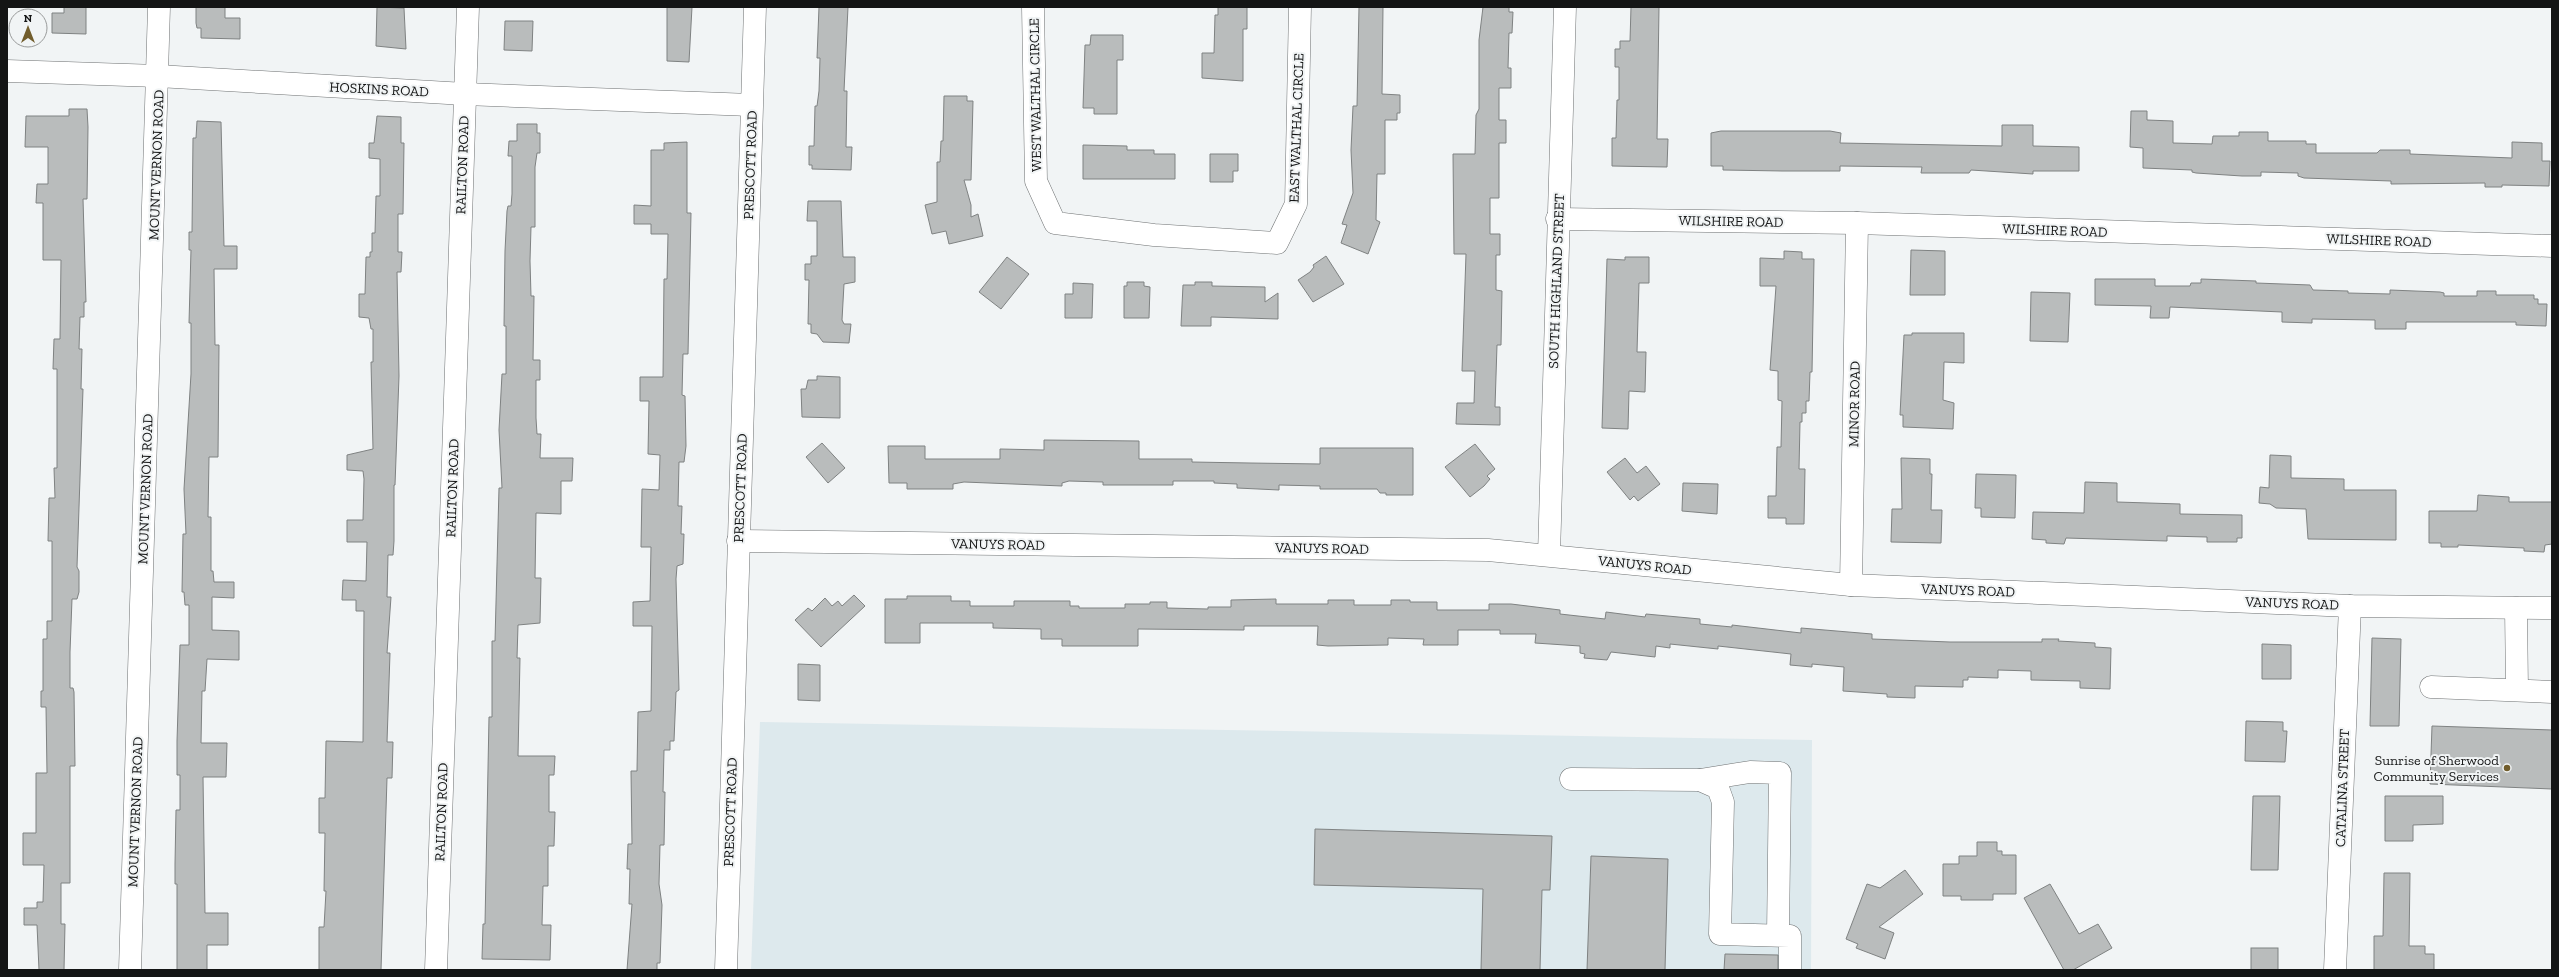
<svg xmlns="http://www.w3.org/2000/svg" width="2559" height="977" font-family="'Zilla Slab',serif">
	<rect width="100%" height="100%" fill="#f1f4f5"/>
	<!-- built -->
	<polygon fill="#dde9ed" points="760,722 1812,740 1811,970 751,970"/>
	<!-- building -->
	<g fill="#b9bcbc" stroke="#7f8282">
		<polygon points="64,7 86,7 86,34 52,33 52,13 64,13"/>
		<polygon points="196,7 225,7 225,18 240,18 240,39 201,38 201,28 197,28 196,23"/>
		<polygon points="377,7 404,8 406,49 376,46"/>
		<polygon points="667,7 692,7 689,62 667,61"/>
		<polygon points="819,7 848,7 844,91 847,91 846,147 852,147 851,170 812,169 812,165 809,165 809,146 814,146 815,106 817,106 819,91 820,58 817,58"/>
		<polygon points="1218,7 1247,7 1247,29 1243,29 1243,81 1202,78 1202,53 1214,53 1215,15 1218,15"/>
		<polygon points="1359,7 1383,7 1382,94 1400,95 1400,113 1397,113 1397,120 1385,120 1385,174 1377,174 1376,220 1380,222 1368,254 1341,243 1347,225 1342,224 1353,193 1351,150 1353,106 1357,106"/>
		<polygon points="1483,7 1509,7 1509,12 1513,12 1512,33 1509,33 1508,68 1511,68 1511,88 1499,88 1499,120 1506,120 1506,143 1499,143 1499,198 1490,198 1490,234 1500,234 1500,255 1496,255 1496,290 1502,291 1501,345 1497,345 1495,407 1500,407 1500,425 1456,424 1457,403 1474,403 1475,371 1462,371 1466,254 1454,254 1453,154 1475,154 1476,115 1479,109 1479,40"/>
		<polygon points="1631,7 1659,7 1657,139 1668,139 1667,167 1612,166 1612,138 1616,138 1617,100 1619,100 1619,67 1615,67 1615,49 1620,49 1620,41 1630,41"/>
		<polygon points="505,21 533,21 532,51 504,50"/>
		<polygon points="1091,35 1123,35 1123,60 1117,60 1117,114 1094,114 1094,108 1083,108 1085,45 1090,45"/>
		<polygon points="944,96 967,96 967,101 973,101 971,180 964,180 971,205 971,217 978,214 983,236 949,244 946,231 932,234 925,205 937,202 937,162 940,162 941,141 943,141"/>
		<polygon points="69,109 87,109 88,127 87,199 83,199 86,302 84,302 84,317 80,317 79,349 82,349 81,389 83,389 77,567 79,571 79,592 77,599 72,599 70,652 70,688 73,688 74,692 75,766 70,766 70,883 61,883 61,924 65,924 64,970 39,970 37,925 24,925 24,908 37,908 37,902 43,902 44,865 23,865 23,833 36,833 36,773 47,773 46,707 41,707 41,691 43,691 43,639 47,639 47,621 52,621 52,541 48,541 49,498 55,498 54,468 57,468 57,369 53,369 54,339 60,339 61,260 43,260 43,203 36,203 37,184 48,184 48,147 25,147 26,116 69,116"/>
		<polygon points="2131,111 2147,111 2147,120 2173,121 2173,143 2212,144 2213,136 2239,136 2239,132 2268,132 2268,141 2306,141 2306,144 2316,144 2316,153 2377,153 2380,150 2410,150 2410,154 2512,158 2512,142 2542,143 2542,161 2550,161 2549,186 2502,185 2502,187 2485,187 2485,183 2391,184 2391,181 2304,178 2298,176 2298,173 2261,172 2261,176 2242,176 2196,173 2192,172 2192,170 2143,168 2143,148 2130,147"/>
		<polygon points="377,116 401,117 401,143 404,143 403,214 398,214 398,252 402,252 401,272 397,272 399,376 395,485 394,485 394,541 393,555 388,555 387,597 391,597 387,653 390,653 387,742 393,742 392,778 387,778 381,970 319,970 319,927 324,927 326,891 324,891 325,833 319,833 319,798 325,798 326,741 363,742 364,611 356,611 356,600 342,600 343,580 366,581 367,542 347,542 347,520 363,520 364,479 363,471 347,470 347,455 373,449 371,362 373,362 373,329 371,329 369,318 359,317 359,294 365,294 366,257 370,257 370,252 372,252 372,233 375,233 376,196 380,196 380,159 369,158 369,143 374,143"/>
		<polygon points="197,121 221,122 224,246 237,246 237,269 214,269 215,345 219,345 218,457 209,457 208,517 211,517 211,571 213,571 214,582 234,582 234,598 212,597 212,630 239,631 239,660 207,659 205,691 202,691 201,743 227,743 226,777 203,777 205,913 228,913 228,945 207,945 207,970 177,970 177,884 175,884 175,864 176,810 180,810 180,775 177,775 177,741 180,645 189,645 189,605 185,605 184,592 182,592 183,534 186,534 184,489 191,374 191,323 189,323 191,250 189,250 189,232 192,232 193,138 196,138"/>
		<polygon points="517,124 537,124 537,133 540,133 540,153 537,153 535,167 535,227 531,227 530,261 531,296 534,296 533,360 540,360 540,380 536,380 536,418 537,434 541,434 540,458 573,458 572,481 561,481 561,514 536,513 535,578 541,578 540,623 518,625 517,658 520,658 518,756 555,756 554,775 549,775 549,812 555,812 554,846 548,846 548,886 543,886 542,925 551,925 550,960 482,959 483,924 485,924 489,717 492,717 492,641 495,641 499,488 502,488 499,430 502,374 506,374 506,326 504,326 505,251 507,211 508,206 511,206 512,194 512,156 508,156 509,141 517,141"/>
		<polygon points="2002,125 2033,125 2033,146 2079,147 2079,171 2033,171 2033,174 1971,170 1969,173 1921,173 1922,167 1840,166 1840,171 1782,171 1723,170 1723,166 1711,166 1711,133 1721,131 1830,131 1841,133 1840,143 2002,146"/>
		<polygon points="687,142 687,213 691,213 688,354 683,354 682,395 685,396 686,446 684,462 679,462 678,506 682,506 681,534 684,534 683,564 677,566 676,579 679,690 676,692 674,741 670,741 670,750 664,750 663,792 665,792 664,845 660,845 659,884 662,905 660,963 657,963 657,970 627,970 632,904 629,904 630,869 627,869 628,844 632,844 631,771 637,771 638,712 651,711 652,626 633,626 633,602 650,601 651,547 641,547 642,489 659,490 660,455 648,454 649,401 640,401 640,377 663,377 664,279 667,279 668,234 651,234 651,224 634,224 634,205 651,206 651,150 664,150 664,143"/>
		<polygon points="1083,145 1127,146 1127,150 1154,150 1154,154 1175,154 1175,179 1083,179"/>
		<polygon points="1210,154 1238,154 1238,171 1233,171 1233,182 1210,182"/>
		<polygon points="808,201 841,201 843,257 855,257 855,282 844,284 842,320 844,324 851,324 849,343 823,342 817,334 811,333 811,324 808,324 809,280 805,280 805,264 811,264 811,256 817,256 817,221 807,221"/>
		<polygon points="1911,250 1945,251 1945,295 1910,295"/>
		<polygon points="1784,251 1802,252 1802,259 1814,259 1812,372 1810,372 1809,401 1806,401 1806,413 1802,413 1802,422 1800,422 1799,469 1805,469 1804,524 1786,524 1786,518 1768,518 1768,496 1776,496 1777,447 1781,447 1782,401 1778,400 1778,371 1770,370 1776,286 1760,286 1760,258 1784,259"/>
		<polygon points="1326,256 1344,284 1313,302 1298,280 1310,272 1314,267 1313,265"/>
		<polygon points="1007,257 1029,274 1001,309 979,292"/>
		<polygon points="1625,257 1649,257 1649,283 1639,283 1637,352 1646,352 1645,392 1629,391 1628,429 1602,428 1607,259 1625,260"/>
		<polygon points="2095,279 2155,279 2155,286 2190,286 2191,283 2201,283 2201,279 2256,281 2256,283 2310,285 2313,290 2348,291 2348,293 2390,294 2390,290 2440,292 2444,293 2444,296 2477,296 2477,291 2496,291 2496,295 2534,295 2534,299 2538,299 2538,304 2547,304 2546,326 2516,325 2516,322 2406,322 2406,329 2375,329 2375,320 2312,319 2312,323 2282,322 2282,312 2170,307 2169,318 2150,318 2151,306 2095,305"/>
		<polygon points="1127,282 1144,282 1144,286 1150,287 1149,318 1124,318 1124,286 1127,286"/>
		<polygon points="1195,282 1212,282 1212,286 1265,287 1265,302 1278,293 1278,319 1211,317 1211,326 1181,326 1183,285 1195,285"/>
		<polygon points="1073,283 1093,284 1092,318 1065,318 1065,294 1073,294"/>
		<polygon points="2031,292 2070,293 2068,342 2030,341"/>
		<polygon points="1912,333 1964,333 1964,363 1944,362 1943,400 1954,403 1953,429 1903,427 1903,415 1900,415 1904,335 1912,335"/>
		<polygon points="817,376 840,377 840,418 802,417 801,389 806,389 808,380 817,380"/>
		<polygon points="1044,440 1139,441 1139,459 1192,459 1192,462 1250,463 1320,464 1320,448 1413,448 1413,495 1386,495 1386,493 1380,493 1377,489 1320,489 1320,486 1279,485 1279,490 1237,488 1237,484 1214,483 1214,481 1173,481 1173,485 1103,485 1103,482 1069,481 1062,483 1062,486 964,482 953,484 953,489 907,489 907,483 889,483 888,446 925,446 925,459 1000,459 1000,449 1044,450"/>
		<polygon points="822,443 845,468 828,483 806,457"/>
		<polygon points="1475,444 1495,469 1487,476 1490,479 1484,486 1470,497 1445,467"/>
		<polygon points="2270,455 2291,456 2291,478 2344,479 2344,490 2396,490 2396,540 2308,539 2306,509 2276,508 2270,504 2259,503 2260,487 2269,488"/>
		<polygon points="1625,458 1637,473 1646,466 1660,484 1638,501 1634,496 1630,500 1607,472"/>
		<polygon points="1901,458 1930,459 1930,474 1932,474 1931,510 1942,510 1941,543 1891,542 1892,509 1902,509"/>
		<polygon points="1976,474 2016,475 2015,518 1981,517 1981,508 1975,508"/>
		<polygon points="2085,482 2117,483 2117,502 2180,504 2180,514 2242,515 2242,538 2237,538 2237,542 2207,542 2207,537 2167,536 2167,541 2066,538 2064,544 2046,543 2046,540 2032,539 2033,512 2084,513"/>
		<polygon points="1683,483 1718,484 1717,514 1682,511"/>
		<polygon points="2478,495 2509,497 2509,502 2552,502 2552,544 2545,545 2544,552 2524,551 2524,548 2458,545 2458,547 2441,547 2441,543 2429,543 2429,511 2477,511"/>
		<polygon points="854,595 865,606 821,647 795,620 808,608 812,611 825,598 832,606 838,601 842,606"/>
		<polygon points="907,596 951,596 951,601 970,601 970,606 1014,606 1014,601 1070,601 1070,606 1079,606 1079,608 1125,608 1125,604 1150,604 1150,602 1167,602 1167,608 1208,609 1208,607 1231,607 1231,600 1276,599 1276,604 1328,604 1328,600 1354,600 1354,605 1391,605 1391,600 1410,600 1410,602 1437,602 1437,610 1489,610 1489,604 1511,604 1560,610 1560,614 1605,619 1606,612 1645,617 1646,614 1700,619 1700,624 1732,627 1732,625 1801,633 1801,628 1872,634 1872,639 1950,642 2042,642 2042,639 2059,639 2058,641 2095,643 2095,647 2111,648 2110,689 2080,688 2080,681 2031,680 2031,671 1998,670 1998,678 1968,677 1968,680 1963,680 1963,687 1915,686 1915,698 1887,697 1887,694 1843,691 1844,667 1812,664 1812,667 1790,665 1791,654 1718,646 1718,649 1670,644 1670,648 1656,646 1655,657 1611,652 1607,660 1584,658 1585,654 1580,653 1580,646 1535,643 1536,634 1500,634 1500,630 1458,630 1458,645 1423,645 1424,639 1388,638 1388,645 1328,646 1317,645 1318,626 1244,626 1244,630 1138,629 1138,646 1062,646 1062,639 1041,639 1041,629 993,628 993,623 920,623 920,643 885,643 885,599 907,599"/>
		<polygon points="2372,638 2401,639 2399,726 2370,726"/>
		<polygon points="2262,644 2291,645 2291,679 2262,679"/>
		<polygon points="798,664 820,665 820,701 798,700"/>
		<polygon points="2246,721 2283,722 2283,731 2287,731 2285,762 2245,761"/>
		<polygon points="2432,726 2552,730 2552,789 2430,784"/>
		<polygon points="2253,796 2280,796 2278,870 2251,870"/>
		<polygon points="2385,796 2443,796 2443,824 2413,825 2413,841 2385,841"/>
		<polygon points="1315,829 1552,836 1550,890 1542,890 1540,970 1481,970 1483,889 1314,885"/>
		<polygon points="1977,842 1997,842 1997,851 2002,851 2002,855 2016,855 2016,894 1993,894 1993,900 1961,900 1961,896 1943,896 1943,864 1959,864 1959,856 1977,856"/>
		<polygon points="1591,856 1668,859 1665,970 1587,970"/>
		<polygon points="1905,870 1923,894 1879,927 1894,933 1885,959 1856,948 1858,944 1846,939 1867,884 1880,888"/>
		<polygon points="2384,873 2410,873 2409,946 2425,946 2425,954 2434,954 2434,970 2374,970 2374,936 2383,936"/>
		<polygon points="2050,884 2079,934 2098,924 2112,948 2073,970 2064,970 2024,898"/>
		<rect x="2251" y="948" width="27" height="22"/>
		<polygon points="1725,954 1778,955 1778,970 1724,970"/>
	</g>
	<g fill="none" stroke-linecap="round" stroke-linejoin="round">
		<defs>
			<g id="minor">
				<polyline points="1033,7 1036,181 1055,223 1154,235 1277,243 1296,204 1300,7"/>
				<polyline points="7,71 158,76 465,94 751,105"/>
				<polyline points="1557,219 1857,223 2552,246"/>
				<polyline points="738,541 1488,550 1851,585 2350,606 2552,608"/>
				<polyline points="1549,555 1565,7"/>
				<polyline points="1851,585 1857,223"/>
				<polyline points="2516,608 2517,690"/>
				<polyline points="2431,687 2552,692"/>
				<polyline points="1571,779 1700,780 1718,788 1723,802 1720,934 1790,936 1790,970"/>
				<polyline points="1700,780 1750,772 1780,773 1778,935"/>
				<polyline points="130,970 159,7"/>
				<polyline points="436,970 468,7"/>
				<polyline points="2335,970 2350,606"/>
			</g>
			<polyline id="major" points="726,970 755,7"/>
		</defs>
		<!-- minor casing -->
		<use href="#minor" stroke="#6f7273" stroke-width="23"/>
		<!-- major casing -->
		<use href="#major" stroke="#6f7273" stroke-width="23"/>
		<!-- minor -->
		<use href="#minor" stroke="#fff" stroke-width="22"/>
		<!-- major -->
		<use href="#major" stroke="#fff" stroke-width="22"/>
	</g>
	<!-- markers -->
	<circle fill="#715d2c" stroke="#f1f4f5" stroke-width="1.5" cx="2507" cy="768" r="4"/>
	<g text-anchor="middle" stroke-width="4" stroke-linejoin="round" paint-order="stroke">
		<!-- street labels -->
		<g font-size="14" fill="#141515" stroke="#f1f4f5">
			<text transform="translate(379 89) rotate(3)" y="5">HOSKINS ROAD</text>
			<text transform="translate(1035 95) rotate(-91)" y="5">WEST WALTHAL CIRCLE</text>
			<text transform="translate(1296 128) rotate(-88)" y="5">EAST WALTHAL CIRCLE</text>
			<text transform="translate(156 165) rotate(-88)" y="5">MOUNT VERNON ROAD</text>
			<text transform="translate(462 165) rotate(-88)" y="5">RAILTON ROAD</text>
			<text transform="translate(750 165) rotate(-88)" y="5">PRESCOTT ROAD</text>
			<text transform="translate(1731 221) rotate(1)" y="5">WILSHIRE ROAD</text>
			<text transform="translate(2055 230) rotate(2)" y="5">WILSHIRE ROAD</text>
			<text transform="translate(2379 240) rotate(2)" y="5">WILSHIRE ROAD</text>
			<text transform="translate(1556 281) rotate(-88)" y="5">SOUTH HIGHLAND STREET</text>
			<text transform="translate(1854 404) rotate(-89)" y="5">MINOR ROAD</text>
			<text transform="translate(452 488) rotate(-88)" y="5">RAILTON ROAD</text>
			<text transform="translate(740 488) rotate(-88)" y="5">PRESCOTT ROAD</text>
			<text transform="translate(145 489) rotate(-88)" y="5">MOUNT VERNON ROAD</text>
			<text transform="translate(998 544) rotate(1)" y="5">VANUYS ROAD</text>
			<text transform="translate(1322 548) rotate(1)" y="5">VANUYS ROAD</text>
			<text transform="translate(1645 565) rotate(6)" y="5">VANUYS ROAD</text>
			<text transform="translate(1968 590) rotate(2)" y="5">VANUYS ROAD</text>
			<text transform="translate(2292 603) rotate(2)" y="5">VANUYS ROAD</text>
			<text transform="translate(2342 788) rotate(-88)" y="5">CATALINA STREET</text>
			<text transform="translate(135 812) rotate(-88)" y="5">MOUNT VERNON ROAD</text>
			<text transform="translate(441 812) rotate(-88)" y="5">RAILTON ROAD</text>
			<text transform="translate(730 812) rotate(-88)" y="5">PRESCOTT ROAD</text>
		</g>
		<!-- poi labels -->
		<g font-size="14" fill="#141515" stroke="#f1f4f5" text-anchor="end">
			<text x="2499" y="765">Sunrise of Sherwood<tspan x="2499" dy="16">Community Services</tspan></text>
		</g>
	</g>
	<!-- border -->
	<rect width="2559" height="977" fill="none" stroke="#141515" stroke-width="16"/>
	<!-- north arrow -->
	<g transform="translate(28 28)"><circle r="19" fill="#f1f4f5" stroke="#999b9b"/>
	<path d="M0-3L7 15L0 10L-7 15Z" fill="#715d2c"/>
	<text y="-6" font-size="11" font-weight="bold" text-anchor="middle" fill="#141515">N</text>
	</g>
</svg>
